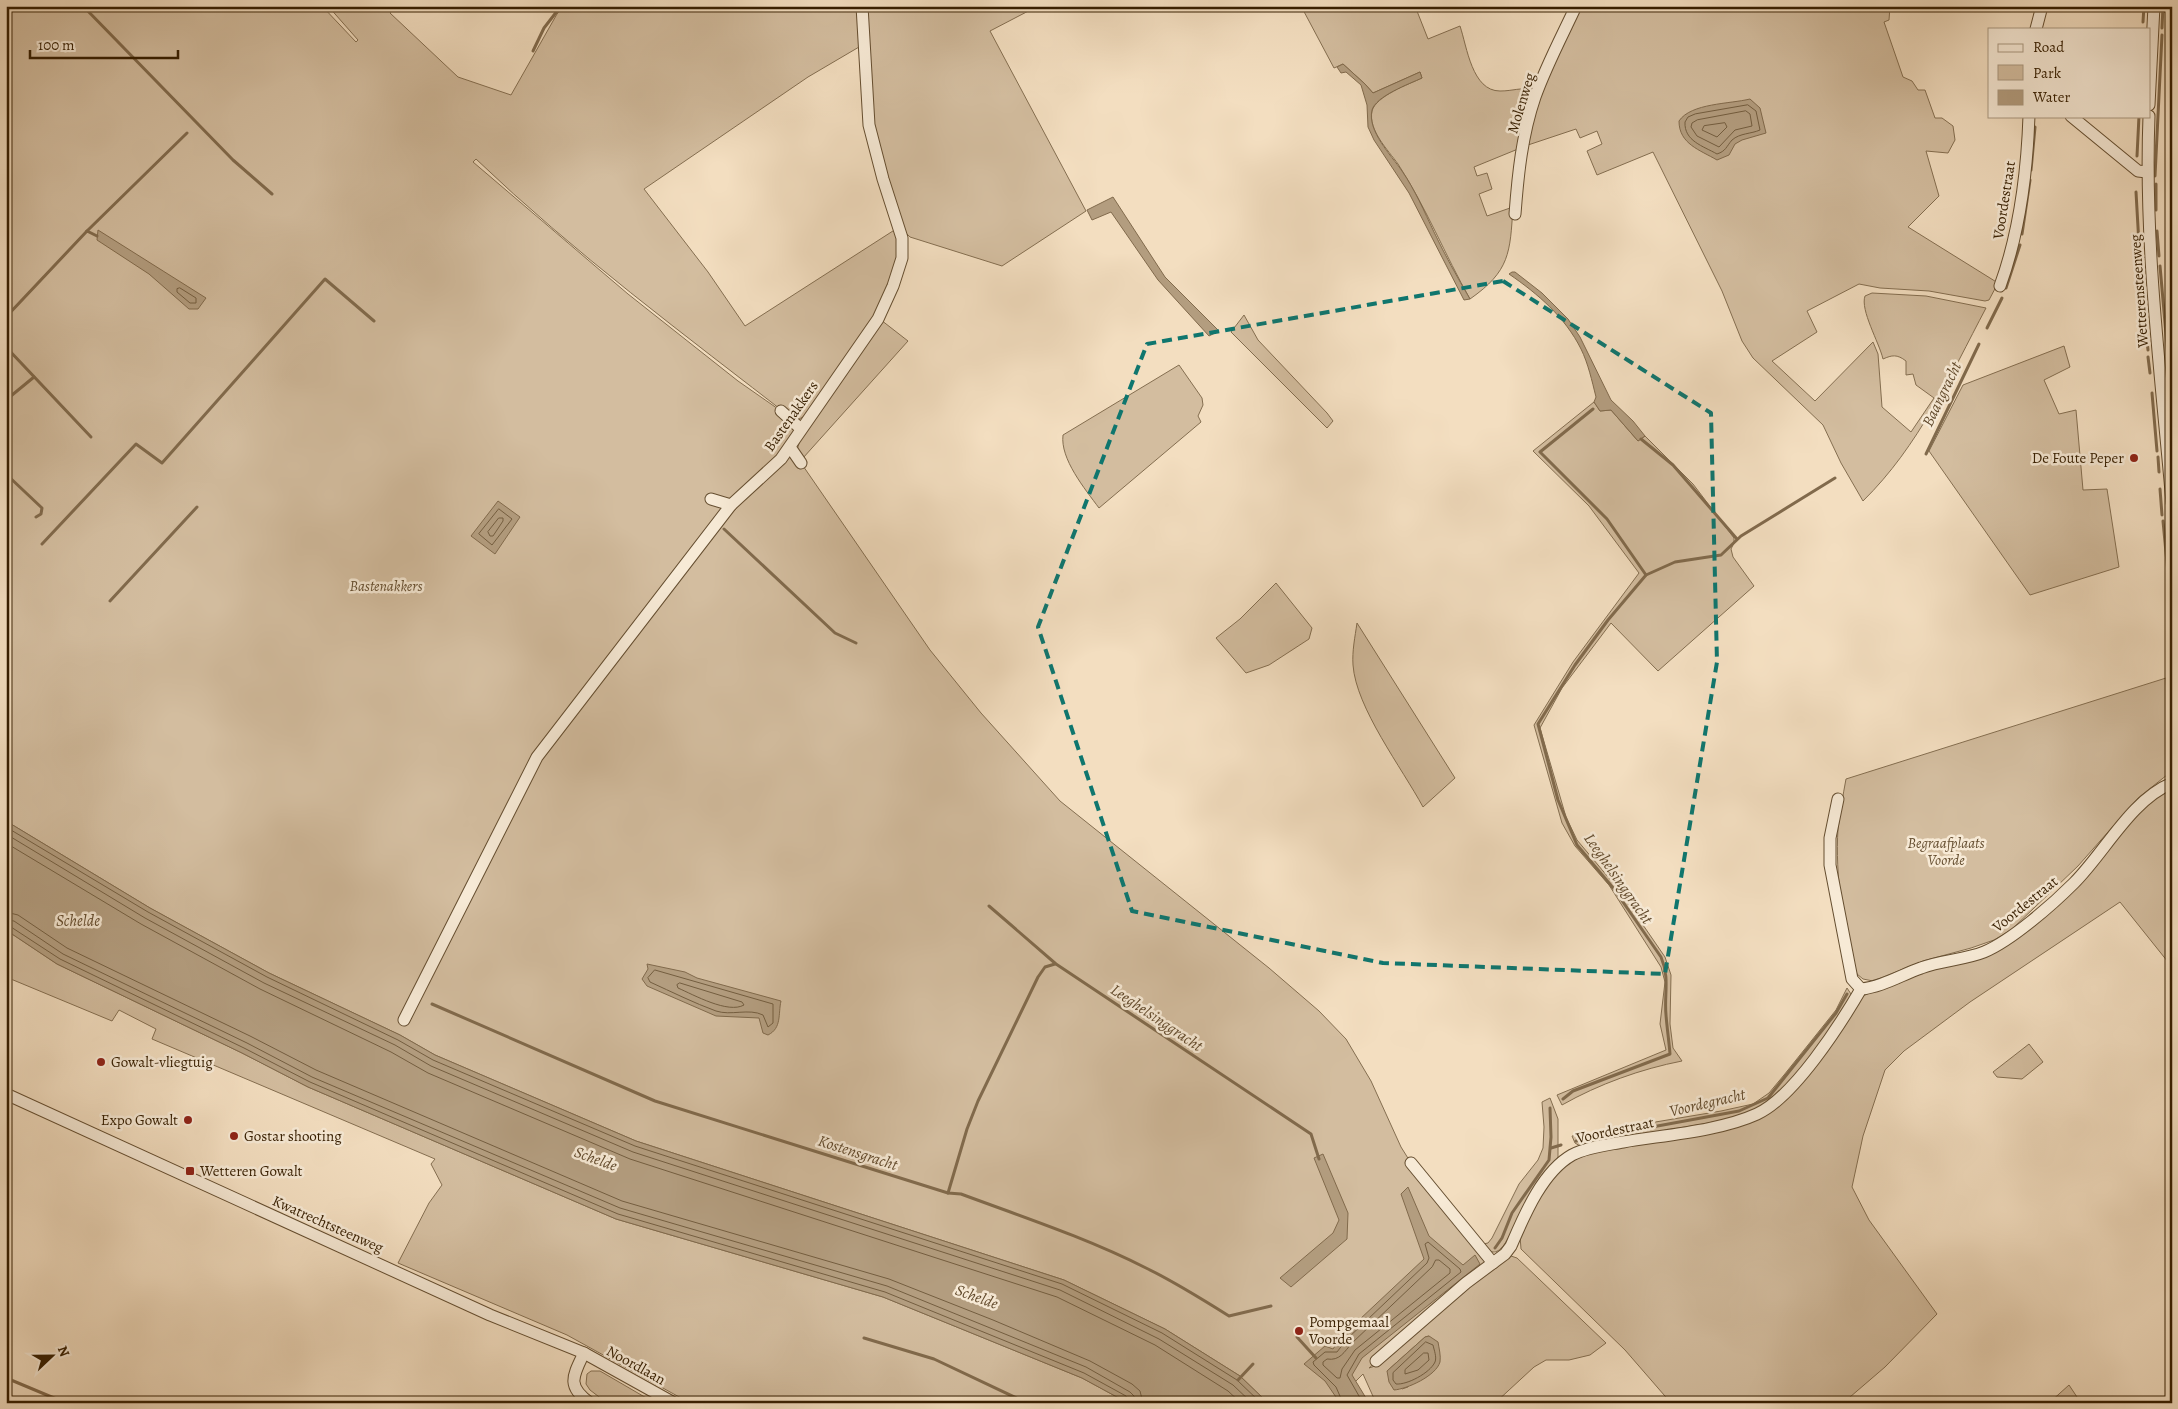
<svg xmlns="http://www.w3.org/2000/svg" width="2178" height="1409" font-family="Alegreya,serif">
	<rect width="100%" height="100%" fill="#f3dec0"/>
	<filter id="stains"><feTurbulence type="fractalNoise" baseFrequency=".004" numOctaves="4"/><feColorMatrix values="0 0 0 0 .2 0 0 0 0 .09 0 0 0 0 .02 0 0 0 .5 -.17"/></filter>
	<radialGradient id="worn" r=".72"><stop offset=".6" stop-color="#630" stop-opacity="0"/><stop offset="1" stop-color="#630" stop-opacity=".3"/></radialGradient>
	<!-- green -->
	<g fill="#d3bd9f" stroke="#846e50" fill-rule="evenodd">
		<path d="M 6,6 L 322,6 L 356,42 L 358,40 L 328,6 L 395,6 L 390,13 L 458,77 L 511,95 L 557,14 L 564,6 L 857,6 L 859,47 L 808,77 L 644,189 L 708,272 L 745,326 L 896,229 L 898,261 L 875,316 L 805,416 L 797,420 L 793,419 C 685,335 574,253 476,159 L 473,162 L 628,294 L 738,381 L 781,411 L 801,429 L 790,447 L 930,650 L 981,713 L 1060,801 L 1269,968 L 1319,1011 L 1346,1039 L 1371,1081 L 1401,1147 L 1411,1163 L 1493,1263 L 1369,1368 L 1375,1366 L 1432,1316 L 1508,1255 L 1517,1258 L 1606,1343 L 1590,1355 L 1569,1360 L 1546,1360 L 1534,1367 L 1495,1403 L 1376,1403 L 1363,1374 L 1338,1399 L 1340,1403 L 1268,1403 L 1240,1376 L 1165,1329 L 1064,1280 L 636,1141 L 435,1055 L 400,1035 L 269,973 L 150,908 L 6,821 ZM 1429,1336 L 1408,1387 L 1402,1389 L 1387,1371 L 1425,1337 Z"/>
		<polygon points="866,6 1038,6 990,31 1086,211 1002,266 910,237 905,232 875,135"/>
		<path d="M 1301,6 L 1415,6 L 1428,39 L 1460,26 C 1467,47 1472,91 1500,91 C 1514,91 1519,87 1535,90 L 1518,149 L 1474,167 L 1477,176 L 1487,173 L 1492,189 L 1479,194 L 1487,216 L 1513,207 C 1510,253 1510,271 1470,299 C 1445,255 1426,207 1398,164 C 1388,150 1368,130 1372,111 C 1376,96 1409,84 1422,78 L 1420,72 L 1373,93 L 1365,84 L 1343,64 L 1334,68 Z"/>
		<path d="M 1579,6 L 1890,6 L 1889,20 L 1884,22 L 1903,77 L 1912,81 L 1918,90 L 1925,90 L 1935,118 L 1942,118 L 1953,126 L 1955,140 L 1948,153 L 1926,151 L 1939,196 L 1908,227 L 1998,283 L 1989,300 L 1985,301 L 1929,291 L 1880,288 L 1859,284 L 1807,311 L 1817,332 L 1772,361 L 1815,401 L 1873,342 L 1878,354 L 1882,407 L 1911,432 L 1934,398 L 1916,385 L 1913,374 L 1906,375 L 1906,361 C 1897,354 1892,355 1883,359 C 1879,342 1860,310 1865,296 L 1872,293 L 1926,296 L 1986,308 C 1950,376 1919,446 1863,501 L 1841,463 L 1823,425 L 1753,358 L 1742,341 L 1722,291 L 1653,152 L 1597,175 L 1587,151 L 1602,144 L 1597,131 L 1580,138 L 1576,129 L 1525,146 L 1541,93 Z"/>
		<polygon points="1244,315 1258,340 1327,413 1333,421 1327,428 1231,332"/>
		<path d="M 881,320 L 908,341 L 803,458 L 797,450 L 801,437 L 821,411 C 821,404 828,397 832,391 C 850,369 866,345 881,320 Z"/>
		<polygon points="2064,346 2070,367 2044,380 2059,414 2076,410 2083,490 2107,489 2119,567 2030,595 1929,451 1963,385"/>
		<path d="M 1179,365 L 1202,398 L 1203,405 L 1198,416 L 1201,422 L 1099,508 C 1085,489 1060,459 1063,435 Z"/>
		<path d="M 1594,402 L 1600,411 L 1611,410 L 1638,441 L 1645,436 L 1693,484 L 1734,538 L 1734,543 L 1731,549 L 1733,557 L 1754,586 L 1658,671 L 1611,623 L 1562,688 L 1540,728 L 1566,817 L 1577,840 L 1619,890 L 1665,957 L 1671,975 L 1670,1024 L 1673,1048 L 1682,1061 C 1641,1069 1599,1084 1562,1105 L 1557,1095 L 1666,1050 L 1660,1024 L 1665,982 L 1661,967 L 1609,885 L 1575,846 L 1562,823 L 1534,725 L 1573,662 L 1639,573 L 1589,506 L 1533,451 Z"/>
		<polygon points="1276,583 1312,628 1309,639 1269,665 1246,673 1216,638 1240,619"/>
		<path d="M 1357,623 L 1455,778 L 1423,807 C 1402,768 1356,708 1353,665 C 1352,651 1355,637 1357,623 Z"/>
		<path d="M 2166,678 L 2172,771 L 2138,798 L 2078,866 L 2011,930 L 1994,940 L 1971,948 L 1923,961 L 1873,981 L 1863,979 L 1857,974 C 1843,930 1835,875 1838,829 C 1840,812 1843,795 1846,779 Z"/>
		<polygon points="2172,788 2172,967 2120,902 1970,1002 1904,1051 1885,1070 1863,1136 1852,1187 1869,1220 1937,1314 1885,1367 1843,1403 1671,1403 1625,1350 1521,1249 1520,1236 1523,1223 1557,1172 1574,1159 1593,1153 1778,1106 1861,997 1883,987 1938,967 1985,956 2075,886 2144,806 2158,795"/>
		<polygon points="6,930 57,964 242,1053 308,1087 616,1219 883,1297 1082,1378 1128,1403 690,1403 567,1335 398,1263 429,1203 442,1185 431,1164 435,1159 152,1039 156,1029 119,1010 112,1021 6,977"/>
		<path d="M 1847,988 L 1851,994 L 1850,1000 C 1828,1030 1808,1065 1781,1091 C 1752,1120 1705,1123 1667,1130 C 1638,1135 1609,1141 1580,1146 L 1575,1143 L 1572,1136 L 1721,1111 L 1753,1104 L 1769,1093 L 1784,1075 L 1836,1010 Z"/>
		<polygon points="2029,1044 2043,1062 2022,1079 1997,1077 1993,1072"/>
		<path d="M 1550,1098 L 1558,1119 L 1558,1157 L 1504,1245 C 1496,1255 1490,1254 1483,1244 L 1488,1243 L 1492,1238 L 1519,1184 L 1538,1160 L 1543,1148 L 1544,1127 L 1542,1102 Z"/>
		<polygon points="591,1371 600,1371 655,1403 607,1403 590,1390 586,1384 587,1374"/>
		<polygon points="2069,1385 2081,1403 2049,1403"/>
	</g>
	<!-- water -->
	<g fill="#b39d7f" stroke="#816a4c">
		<path d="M 1343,64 L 1365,84 L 1373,93 L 1420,72 L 1422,78 C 1409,84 1376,96 1372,110 C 1367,131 1391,155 1402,171 C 1415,190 1424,211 1434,232 C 1445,255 1457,277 1470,299 L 1464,300 L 1409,193 L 1374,140 L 1368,127 L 1367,105 L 1361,85 L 1346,72 L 1341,73 L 1337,67 Z"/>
		<path d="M 1750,99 L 1760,108 L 1766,133 L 1742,140 L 1735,144 L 1729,155 L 1717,160 C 1700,150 1679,144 1679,121 C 1691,103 1730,104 1750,99 Z"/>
		<polygon points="1113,197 1165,277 1219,331 1209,336 1158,280 1111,212 1092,220 1087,210"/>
		<polygon points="98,230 206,298 198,309 189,309 149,274 97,240"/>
		<path d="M 1512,272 L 1515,272 L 1542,293 L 1568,319 L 1580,337 L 1611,400 L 1633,421 L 1645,436 L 1638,441 L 1611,410 L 1600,411 L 1594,402 L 1596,397 C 1592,381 1588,363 1581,349 C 1565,317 1538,294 1509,274 Z"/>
		<polygon points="498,501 520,517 495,554 471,536"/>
		<polygon points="6,821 150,908 269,973 400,1035 435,1055 636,1141 1064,1280 1165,1329 1240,1376 1268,1403 1128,1403 1082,1378 883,1297 616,1219 308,1087 242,1053 57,964 6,930"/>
		<path d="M 647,964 L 685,972 L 697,978 L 781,1001 C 778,1014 782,1028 768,1035 L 763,1033 L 759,1018 L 716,1016 L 647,986 L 642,979 L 648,969 Z"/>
		<polygon points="1323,1154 1348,1213 1347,1239 1291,1287 1280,1278 1333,1233 1339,1220 1314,1158"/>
		<polygon points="1408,1187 1429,1236 1463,1265 1475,1255 1480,1264 1362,1358 1352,1375 1369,1403 1340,1403 1325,1381 1304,1364 1325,1346 1333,1349 1343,1335 1424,1259 1401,1194"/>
		<path d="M 1429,1336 L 1438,1342 C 1439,1348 1441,1356 1440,1362 C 1436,1376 1407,1389 1394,1390 L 1389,1382 L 1387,1371 L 1425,1337 Z"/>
	</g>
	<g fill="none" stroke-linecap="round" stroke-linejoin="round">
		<!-- shore -->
		<g stroke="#745e40" stroke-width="1">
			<path d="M 1748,105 L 1756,111 L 1760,130 C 1751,134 1740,133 1732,140 C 1726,147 1726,151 1717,154 C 1703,146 1684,141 1685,122 L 1688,117 L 1695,114 Z"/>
			<polygon points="1746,111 1750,114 1752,126 1735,130 1719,147 1697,136 1691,127 1692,123 1697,120"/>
			<polygon points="1725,123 1727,127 1717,137 1702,130 1704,126"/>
			<polygon points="180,288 196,298 196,303 190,303 177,292 177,289"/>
			<polygon points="499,509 512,519 492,545 479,534"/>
			<polygon points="499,518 503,518 503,521 493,536 490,536 488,532"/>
			<polyline points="6,827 148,912 267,977 398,1040 433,1060 635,1146 1062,1284 1162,1333 1237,1380 1261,1403"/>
			<polyline points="6,834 145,918 264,983 395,1045 431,1066 633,1152 1060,1290 1159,1339 1233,1385 1252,1403"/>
			<polyline points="6,843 141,924 260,989 391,1052 428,1073 630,1159 1057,1297 1155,1345 1228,1391 1241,1403"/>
			<polyline points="6,912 18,915 67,948 250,1036 316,1070 622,1201 889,1279 993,1320 1090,1361 1132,1384 1140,1391 1143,1403"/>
			<polyline points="6,920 14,921 63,954 247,1043 312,1077 620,1208 887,1286 1086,1367 1130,1392 1134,1396 1135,1403"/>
			<polyline points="6,926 11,927 60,959 244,1048 310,1082 618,1214 885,1292 1084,1373 1126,1396 1129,1403"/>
			<path d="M 655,970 L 773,1004 L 773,1023 L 768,1027 L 763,1015 C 749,1008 731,1016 716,1011 C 694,1003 672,992 650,982 L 648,978 Z"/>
			<path d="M 680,983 L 742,1002 L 744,1005 C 728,1014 694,995 678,988 L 677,985 Z"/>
			<path d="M 1436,1260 L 1439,1260 L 1450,1269 L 1450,1273 L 1355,1350 L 1342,1369 L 1340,1378 L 1337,1378 L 1323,1365 L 1323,1362 L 1327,1359 C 1340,1361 1344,1352 1352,1343 L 1432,1267 Z"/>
			<path d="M 1426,1342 L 1433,1345 C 1434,1350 1437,1357 1435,1362 C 1430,1373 1407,1385 1396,1384 L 1393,1380 L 1393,1373 Z"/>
			<polygon points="1424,1353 1428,1353 1429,1360 1418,1370 1405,1374 1405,1370"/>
			<polyline points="1343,1403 1336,1387 1314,1365 1313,1362 1325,1352 1337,1352 1347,1339 1427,1263 1429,1258 1425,1244 1428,1242 1460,1269 1461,1272 1359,1354 1347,1375 1363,1403"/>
		</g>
		<!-- stream -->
		<g stroke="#816a4c" stroke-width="3">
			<polyline points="83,6 233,160 272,194"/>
			<polyline points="2143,22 2144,6"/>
			<polyline points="2162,28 2163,6"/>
			<polyline points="533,51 544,28 561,6"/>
			<polyline points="2137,156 2139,116"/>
			<polyline points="2031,170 2035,127"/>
			<polyline points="2155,176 2162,35"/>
			<polyline points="2156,184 2156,210"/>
			<polyline points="2136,192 2140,262"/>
			<polyline points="87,231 97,236"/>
			<polyline points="2157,231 2159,256"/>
			<polyline points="2022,234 2030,180"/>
			<polyline points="2160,266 2171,391"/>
			<polyline points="2141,275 2143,294"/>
			<polyline points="2006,288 2020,245"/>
			<polyline points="6,317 87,231 187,133"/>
			<polyline points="2145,318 2145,324"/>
			<polyline points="1987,328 2002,298"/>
			<polyline points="2146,332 2148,350"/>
			<polyline points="6,347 91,437"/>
			<polyline points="2148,357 2150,373"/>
			<polyline points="2152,393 2157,451"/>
			<polyline points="6,400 34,377"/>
			<polyline points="1593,409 1540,452 1607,519 1646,575"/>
			<polyline points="1641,439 1673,465 1737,539"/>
			<polyline points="1926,454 1979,344"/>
			<polyline points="2158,457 2159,472"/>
			<polyline points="6,474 42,508 41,514 36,517"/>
			<polyline points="2160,489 2162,515"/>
			<polyline points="2163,521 2168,573"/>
			<polyline points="724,529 835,633 856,643"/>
			<polyline points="42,544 136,444 162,463 325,279 374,321"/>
			<polyline points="2169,586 2171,611"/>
			<polyline points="110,601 197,507"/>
			<polyline points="989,906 1056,964 1311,1134 1319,1159"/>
			<path d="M 432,1004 L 655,1101 L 948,1193 L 961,1194 C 1023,1217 1087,1238 1146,1268 C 1175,1282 1202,1299 1229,1316 L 1271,1306"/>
			<path d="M 1563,1099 L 1573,1091 L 1670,1054 C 1669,1041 1667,1028 1666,1015 C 1664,994 1670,978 1661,957 L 1614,889 L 1577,845 L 1558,800 L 1538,724 L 1575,665 L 1608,620 L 1646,575 L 1675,562 L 1721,555 L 1741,536 L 1835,478"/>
			<polyline points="1576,1141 1739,1111 1768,1098 1836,1013 1847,994"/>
			<polyline points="1551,1148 1561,1145"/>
			<polyline points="948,1193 967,1129 978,1101 1038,977 1045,967 1055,964"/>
			<polyline points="1495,1248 1502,1238 1512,1213 1549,1160 1551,1137 1550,1108"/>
			<polyline points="1297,1337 1316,1358"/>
			<polyline points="864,1338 934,1359 1027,1403"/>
			<polyline points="1238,1380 1253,1364"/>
			<polyline points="6,1381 11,1380 66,1403"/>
		</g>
		<defs>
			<g id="minor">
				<polyline points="2036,29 2042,6"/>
				<polyline points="2149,105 2154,6"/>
				<polyline points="2071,116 2138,171 2147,172"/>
				<path d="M 2149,116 C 2144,245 2161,375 2172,503"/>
				<path d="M 1515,214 C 1518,174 1522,135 1535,97 C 1546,66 1562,36 1576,6"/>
				<path d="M 2000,286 C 2020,231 2027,174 2029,116"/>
				<polyline points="781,411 801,429"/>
				<polyline points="790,447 801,463"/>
				<polyline points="711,499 731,505"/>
				<polyline points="1838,799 1830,838 1830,865 1852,979 1861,989"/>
				<polyline points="404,1020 537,757 731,505 781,459 878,319 893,286 902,258 902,238 883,179 869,125 862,6"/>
				<polyline points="6,1094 490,1315 584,1353 674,1403"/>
				<polyline points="1411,1163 1493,1263"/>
				<path d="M 584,1353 C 573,1376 566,1386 590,1403"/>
				<path d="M 1376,1361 L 1466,1283 L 1505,1254 L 1511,1246 C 1524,1216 1542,1172 1572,1155 C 1587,1147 1607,1145 1623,1142 C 1664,1135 1720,1131 1757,1114 C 1794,1097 1840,1025 1861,989 C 1882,987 1901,975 1921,968 C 1942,960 1964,960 1984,952 C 2011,941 2053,904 2074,883 C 2105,852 2131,800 2172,783"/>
			</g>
		</defs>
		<!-- minor casing -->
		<use href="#minor" stroke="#654e30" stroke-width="13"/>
		<!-- minor -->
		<use href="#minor" stroke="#f7ead6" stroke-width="11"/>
	</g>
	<!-- marked area -->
	<path fill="none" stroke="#0f766e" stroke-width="4" stroke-dasharray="10 6" stroke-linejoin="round" d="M 1503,281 L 1711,413 L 1717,662 L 1665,974 L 1383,963 L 1132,911 L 1038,627 L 1147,344 Z"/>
	<!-- markers -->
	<g fill="#8f2418" stroke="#f7ead6" stroke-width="2">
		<circle cx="2134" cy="458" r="5"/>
		<circle cx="101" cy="1062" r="5"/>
		<circle cx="188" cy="1120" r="5"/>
		<circle cx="234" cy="1136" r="5"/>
		<rect x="185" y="1166" width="10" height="10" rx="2.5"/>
		<circle cx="1299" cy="1331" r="5"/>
	</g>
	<g text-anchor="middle" stroke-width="5" stroke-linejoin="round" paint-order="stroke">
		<!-- street labels -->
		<g font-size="15" fill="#361e00" stroke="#f7ead6">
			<text transform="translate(1521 103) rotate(-73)" y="5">Molenweg</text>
			<text transform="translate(2004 200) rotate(-81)" y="5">Voordestraat</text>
			<text transform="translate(2139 291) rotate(-94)" y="5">Wetterensteenweg</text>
			<text transform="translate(791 416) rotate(-55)" y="5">Bastenakkers</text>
			<text transform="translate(2025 904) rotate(-39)" y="5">Voordestraat</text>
			<text transform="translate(1615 1130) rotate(-12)" y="5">Voordestraat</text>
			<text transform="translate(328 1224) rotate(24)" y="5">Kwatrechtsteenweg</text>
			<text transform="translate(636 1365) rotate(29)" y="5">Noordlaan</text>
		</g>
		<!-- poi labels -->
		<g font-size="15" fill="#361e00" stroke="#f7ead6" text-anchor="start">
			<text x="2124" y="463" text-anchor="end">De Foute Peper</text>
			<text x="111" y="1067">Gowalt-vliegtuig</text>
			<text x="178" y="1125" text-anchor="end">Expo Gowalt</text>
			<text x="244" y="1141">Gostar shooting</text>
			<text x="200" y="1176">Wetteren Gowalt</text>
			<text x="1309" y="1327">Pompgemaal<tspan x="1309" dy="17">Voorde</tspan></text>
		</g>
		<!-- park labels -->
		<g font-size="15" font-style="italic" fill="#654e30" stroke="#f7ead6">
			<text x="386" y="591">Bastenakkers</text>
			<text x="1946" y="848">Begraafplaats<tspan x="1946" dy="17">Voorde</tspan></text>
		</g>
		<!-- water labels -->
		<g font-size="16" font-style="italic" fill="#624a2c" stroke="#f7ead6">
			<text transform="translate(1941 394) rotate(-64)" y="6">Baangracht</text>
			<text transform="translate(1619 878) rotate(55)" y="6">Leeghelsinggracht</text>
			<text x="78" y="926">Schelde</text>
			<text transform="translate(1157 1017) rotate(34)" y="6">Leeghelsinggracht</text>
			<text transform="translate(1707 1102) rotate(-13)" y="6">Voordegracht</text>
			<text transform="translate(858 1152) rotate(18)" y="6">Kostensgracht</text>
			<text transform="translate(596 1158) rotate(20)" y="6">Schelde</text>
			<text transform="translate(977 1296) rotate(20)" y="6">Schelde</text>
		</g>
	</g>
	<!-- margin -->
	<rect width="2178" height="1409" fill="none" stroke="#f3dec0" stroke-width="25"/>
	<rect x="8" y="8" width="2163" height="1394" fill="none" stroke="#361e00" stroke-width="2.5"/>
	<rect x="12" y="12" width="2153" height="1384" fill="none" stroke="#361e00"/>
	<!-- legend -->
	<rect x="1988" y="28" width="162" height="90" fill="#f7ead6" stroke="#aa9880"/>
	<rect x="1998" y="44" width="25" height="8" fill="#f7ead6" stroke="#aa9880"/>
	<text x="2033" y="52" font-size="15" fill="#361e00">Road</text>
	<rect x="1998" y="65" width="25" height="15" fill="#d3bd9f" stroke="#aa9880"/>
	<text x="2033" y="78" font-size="15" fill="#361e00">Park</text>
	<rect x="1998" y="90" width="25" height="15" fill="#b39d7f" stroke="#aa9880"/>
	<text x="2033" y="102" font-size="15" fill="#361e00">Water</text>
	<!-- north arrow -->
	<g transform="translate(52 1356) rotate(68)" stroke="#f7ead6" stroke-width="4" paint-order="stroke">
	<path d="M0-4L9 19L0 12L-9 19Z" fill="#361e00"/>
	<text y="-8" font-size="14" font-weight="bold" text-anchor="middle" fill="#361e00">N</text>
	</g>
	<!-- scale -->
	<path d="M30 50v8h148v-8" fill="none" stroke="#361e00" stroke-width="2.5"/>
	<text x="38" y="50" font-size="15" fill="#361e00" stroke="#f7ead6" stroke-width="4" paint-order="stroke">100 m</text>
	<rect width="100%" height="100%" filter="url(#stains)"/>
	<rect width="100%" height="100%" fill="url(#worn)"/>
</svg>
